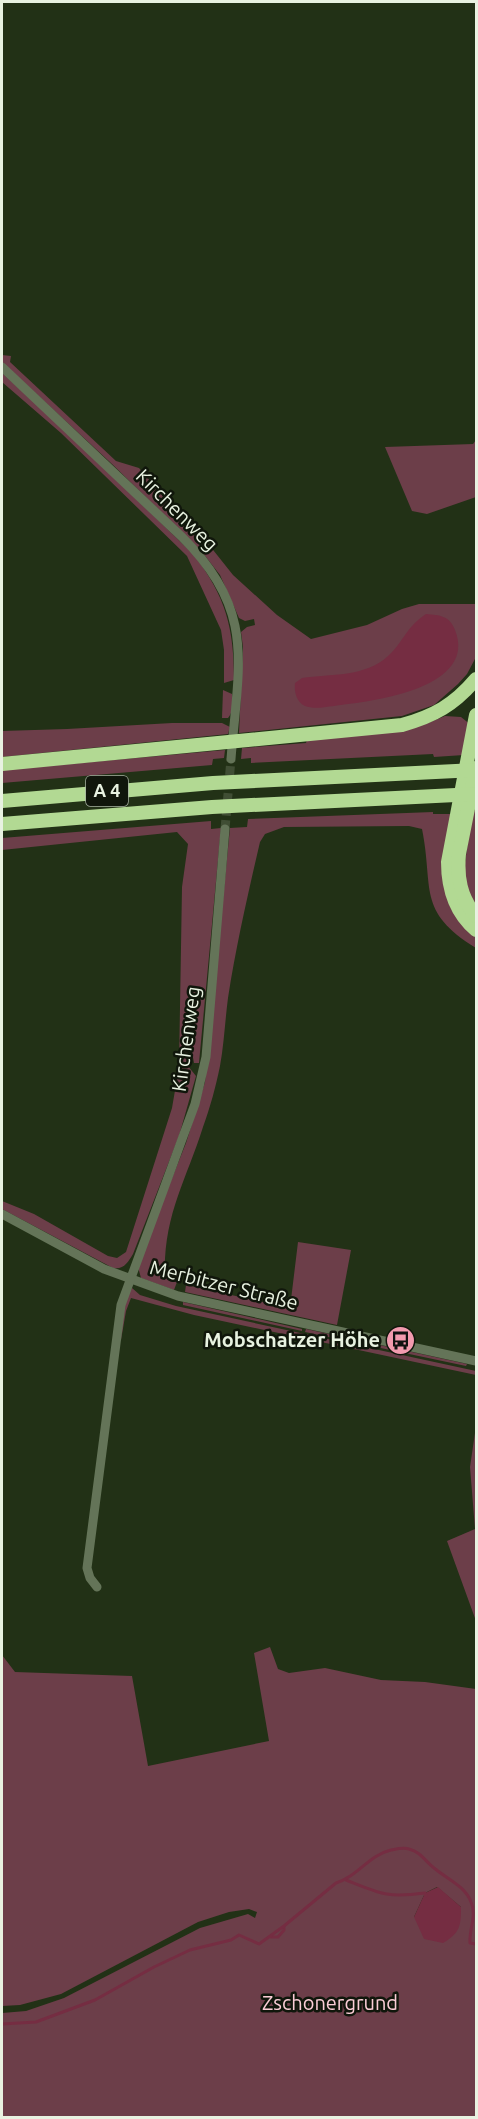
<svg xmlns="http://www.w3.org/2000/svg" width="478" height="2119" font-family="Ubuntu,sans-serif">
	<rect width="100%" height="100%" fill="#223116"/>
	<!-- green -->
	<g fill="#6c3e49" fill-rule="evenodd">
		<polygon points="2,355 11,356 10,362 116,461 139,468 168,502 202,536 233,575 277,615 311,639 367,625 402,609 419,604 476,604 476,657 467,674 458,684 434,705 402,716 239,733 243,647 241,632 247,627 255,625 254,619 245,621 239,618 220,575 202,552 112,464 2,362"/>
		<path d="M 2,373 L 64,429 L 194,555 C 226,597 234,628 234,680 L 224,683 L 224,650 L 221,630 L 187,556 L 61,433 L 2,382 Z"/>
		<polygon points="476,440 476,497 427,514 412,511 385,447 473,444"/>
		<path d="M 223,690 L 232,694 C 233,700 233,713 228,718 L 222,718 Z"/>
		<polygon points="445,716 461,717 471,725 464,755 434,757 433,754 251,763 251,758 241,759 242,748 306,743 307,740 428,723"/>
		<polygon points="172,723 222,723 230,727 228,734 2,757 2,731 67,729"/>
		<polygon points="225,750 224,758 213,759 212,765 2,783 2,770"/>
		<polygon points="476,810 476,911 463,878 472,811"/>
		<path d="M 433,812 L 433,814 L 452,814 L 476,935 L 476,948 C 416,911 434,888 422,829 L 409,826 L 284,827 L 265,834 L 260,842 C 248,894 236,946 228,998 C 225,1021 224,1044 220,1066 C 216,1086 210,1108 203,1127 C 186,1181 163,1216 165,1276 L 177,1282 L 174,1290 L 141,1278 L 138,1267 L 141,1256 L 186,1143 L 205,1082 L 230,828 L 247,827 L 248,819 Z"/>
		<path d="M 211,821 L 211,829 L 221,828 L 199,1063 L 194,1063 L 192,1052 L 188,1052 L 188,1066 L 196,1076 L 179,1136 L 133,1254 C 128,1262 124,1270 113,1268 L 2,1209 L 2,1201 L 34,1214 L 108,1256 L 117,1258 L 126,1252 L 172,1108 L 179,1067 L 182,887 L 188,844 L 177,832 L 2,850 L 2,838 Z"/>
		<polygon points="298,1242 351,1250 337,1325 185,1292 186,1285 290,1308"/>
		<polygon points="132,1288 140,1295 176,1306 476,1371 476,1375 194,1315 131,1298 126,1311 121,1340 122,1305"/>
		<polygon points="183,1302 302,1329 302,1331 183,1305"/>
		<polygon points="306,1329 467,1364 466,1366 305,1332"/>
		<polygon points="476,1426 476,1621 447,1541 475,1529 470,1467"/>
		<path d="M 270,1647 L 278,1669 L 289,1673 L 325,1668 L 381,1680 L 425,1682 L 476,1689 L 476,2117 L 2,2117 L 2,2013 L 26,2011 L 64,1998 L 200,1928 L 248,1914 L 255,1918 L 257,1912 L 249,1909 L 229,1912 L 198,1922 L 61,1994 L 20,2005 L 2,2006 L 2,1655 L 15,1672 L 132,1676 L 148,1766 L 269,1741 L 254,1653 ZM 437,1887 L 461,1907 L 414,1917 L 425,1893 Z"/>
	</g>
	<!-- water -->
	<g fill="#752d42">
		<path d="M 426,614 C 440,615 450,616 455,630 C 478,687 376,701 341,705 C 331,706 315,710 305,706 C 296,702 294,691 295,683 L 302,678 C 330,674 366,677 388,656 C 404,641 406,627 426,614 Z"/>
		<path d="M 438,1887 L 461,1907 C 461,1926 460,1933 443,1943 L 424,1939 L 414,1917 L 425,1893 Z"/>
	</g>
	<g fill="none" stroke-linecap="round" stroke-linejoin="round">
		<!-- stream -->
		<g stroke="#752d42" stroke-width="3">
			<path d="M 346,1880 C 381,1894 387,1898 425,1893 L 426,1896"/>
			<polyline points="271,1937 278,1937 284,1930 284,1927"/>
			<path d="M 2,2024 L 36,2022 L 95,2000 L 154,1967 L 190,1950 L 231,1940 L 239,1935 L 259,1944 L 284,1926 L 336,1883 C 357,1877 369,1855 391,1850 C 396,1849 404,1847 409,1849 C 421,1852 425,1861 434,1868 C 447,1879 465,1886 471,1902 C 477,1916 469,1929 470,1943 L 476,1944"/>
		</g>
		<!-- minor-tunnel -->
		<polyline stroke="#404e34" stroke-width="9" stroke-dasharray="9 4.5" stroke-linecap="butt" points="225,829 231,759"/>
		<!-- minor -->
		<g stroke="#647458" stroke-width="9">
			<path d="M 2,367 L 182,537 C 257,611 238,665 231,759"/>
			<polyline points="2,1214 104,1269 178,1296 476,1361"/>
			<polyline points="97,1587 90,1578 87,1568 121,1305 195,1104 206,1057 225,829"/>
		</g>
		<!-- highway -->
		<g stroke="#b2d993" stroke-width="14">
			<path d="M 476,715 L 448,862 C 448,888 456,913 476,930"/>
			<path d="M 2,764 L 402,725 C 434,716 454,705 476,679"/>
			<path d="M 476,768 L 459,854 C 457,877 460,897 476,916"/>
			<polyline points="2,801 213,783 476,770"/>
			<polyline points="2,824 212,807 476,794"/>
		</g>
	</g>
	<!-- icons -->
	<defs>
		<symbol id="bus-disc" viewBox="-11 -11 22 22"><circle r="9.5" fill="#f29aae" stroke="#10160b"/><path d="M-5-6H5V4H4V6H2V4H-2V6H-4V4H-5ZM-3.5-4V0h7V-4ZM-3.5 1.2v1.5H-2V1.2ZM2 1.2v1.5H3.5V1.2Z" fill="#111"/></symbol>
	</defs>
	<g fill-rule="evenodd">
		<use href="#bus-disc" x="384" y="1324" width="33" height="33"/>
	</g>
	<g text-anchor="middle" stroke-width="5" stroke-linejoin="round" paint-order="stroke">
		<!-- shield labels -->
		<rect fill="#10160b" stroke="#a7b0a1" stroke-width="1.5" x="86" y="776" width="42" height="30" rx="4.5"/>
		<g font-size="18" font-weight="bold" fill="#e8f2e1">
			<text x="107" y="797">A 4</text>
		</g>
		<!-- street labels -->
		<g font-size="20" fill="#e8f2e1" stroke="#10160b">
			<text transform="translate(177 510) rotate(45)" y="7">Kirchenweg</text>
			<text transform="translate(186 1039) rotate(-82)" y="7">Kirchenweg</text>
			<text transform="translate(224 1285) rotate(14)" y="7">Merbitzer Straße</text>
		</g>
		<!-- poi labels -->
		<g font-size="20" font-weight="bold" fill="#e8f2e1" stroke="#10160b" text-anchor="end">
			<text x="380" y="1347">Mobschatzer Höhe</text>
		</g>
		<!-- park labels -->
		<g font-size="20" fill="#fbcdd6" stroke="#10160b">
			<text x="330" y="2010">Zschonergrund</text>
		</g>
	</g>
	<!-- border -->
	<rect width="478" height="2119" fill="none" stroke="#e8f2e1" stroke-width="6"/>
</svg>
